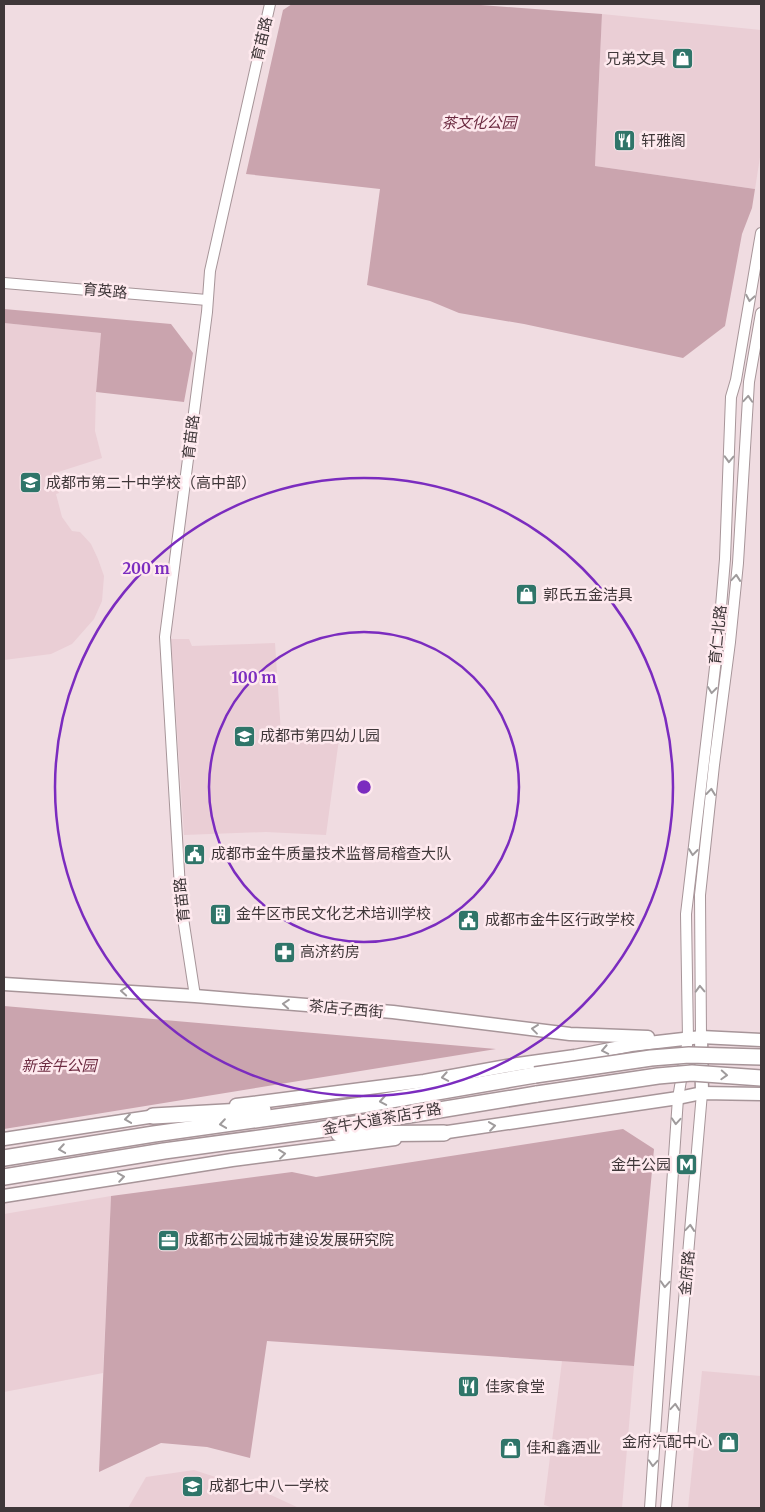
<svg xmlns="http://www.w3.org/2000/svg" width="765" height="1512" font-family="Merriweather,'Noto Sans SC',serif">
	<rect width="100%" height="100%" fill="#f0dce1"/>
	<!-- built -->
	<g fill="#eaced5">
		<polygon points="602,14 761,30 761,151 755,189 595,166"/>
		<polygon points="4,323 102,333 96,392 95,431 102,458 52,474 59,493 56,494 62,517 72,531 80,532 91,544 98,559 104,576 102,601 94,619 72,644 51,654 4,660"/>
		<polygon points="171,639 189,639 192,646 275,643 281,733 339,739 326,835 266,832 184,835"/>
		<polygon points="111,1196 103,1373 4,1392 4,1214"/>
		<polygon points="562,1361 634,1366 622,1508 554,1508 544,1505"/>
		<polygon points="702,1371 761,1376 761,1508 688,1508"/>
		<polygon points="194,1470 271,1495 299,1508 128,1508 146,1477"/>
	</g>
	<!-- green -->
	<g fill="#caa4ae">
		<polygon points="292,4 468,4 602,14 595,166 755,189 752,208 742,234 725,326 683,358 524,324 459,313 430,301 367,285 380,189 246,174 283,10"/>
		<polygon points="4,309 171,324 193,353 184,402 96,392 101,333 4,323"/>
		<polygon points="4,1006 496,1049 4,1129"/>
		<polygon points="623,1129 654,1149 634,1366 267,1341 250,1458 207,1447 161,1443 99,1472 111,1196 292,1172 316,1177"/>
	</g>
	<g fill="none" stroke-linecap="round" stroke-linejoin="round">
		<defs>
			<g id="minor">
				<polyline points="4,283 207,300"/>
				<polyline points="195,996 181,905 165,637 207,312 210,271 270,4"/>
				<polyline points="701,1037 700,895 714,765 730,642 738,563 749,382 761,313"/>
				<polyline points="650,1508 678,1098 688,1039 686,914 718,642 725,559 731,397 736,380 761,233"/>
				<polyline points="666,1508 702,1093"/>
			</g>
			<g id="major">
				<polyline points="4,984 195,996 393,1012 570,1034 648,1037"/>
				<polyline points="701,1037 702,1093"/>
				<polyline points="236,1105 424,1081 518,1064 575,1056 631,1045 701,1037 761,1040"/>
				<polyline points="434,1134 678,1098 702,1093 761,1094"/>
				<polyline points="4,1139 162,1115"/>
				<polyline points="4,1196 232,1160 395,1139"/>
			</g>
			<g id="highway">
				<polyline points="153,1116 263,1110"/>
				<polyline points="339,1134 444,1133"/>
				<polyline points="4,1158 154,1134 362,1105 535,1075"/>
				<polyline points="4,1177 164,1151 318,1130 537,1094"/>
			</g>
		</defs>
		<!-- minor casing -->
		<use href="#minor" stroke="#a79599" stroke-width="12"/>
		<!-- major casing -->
		<use href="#major" stroke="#a79599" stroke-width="15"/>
		<!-- highway casing -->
		<use href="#highway" stroke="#a79599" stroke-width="18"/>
		<!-- minor -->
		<use href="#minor" stroke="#fff" stroke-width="10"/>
		<!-- major -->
		<use href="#major" stroke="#fff" stroke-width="12"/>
		<!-- highway -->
		<use href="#highway" stroke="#fff" stroke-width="15"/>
		<defs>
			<g id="highway-bridge">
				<polyline points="535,1075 651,1058 689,1055 761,1057"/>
				<polyline points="537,1094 658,1076 692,1073 761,1078"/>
			</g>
		</defs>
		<!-- highway-bridge casing -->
		<use href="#highway-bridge" stroke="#a79599" stroke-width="18" stroke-linecap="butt"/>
		<!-- highway-bridge -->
		<use href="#highway-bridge" stroke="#fff" stroke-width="15"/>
	</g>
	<!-- one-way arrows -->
	<defs><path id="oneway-chevron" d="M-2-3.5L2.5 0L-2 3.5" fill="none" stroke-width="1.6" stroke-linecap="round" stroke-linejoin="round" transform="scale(1.25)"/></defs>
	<g stroke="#9f9b9c">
		<use href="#oneway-chevron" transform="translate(750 298) rotate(100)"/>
		<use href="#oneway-chevron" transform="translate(748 399) rotate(-86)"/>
		<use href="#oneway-chevron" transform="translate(729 459) rotate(92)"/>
		<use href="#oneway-chevron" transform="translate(736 578) rotate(-85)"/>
		<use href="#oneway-chevron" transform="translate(712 690) rotate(97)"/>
		<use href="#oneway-chevron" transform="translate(711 792) rotate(-84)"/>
		<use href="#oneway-chevron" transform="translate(693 852) rotate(97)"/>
		<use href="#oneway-chevron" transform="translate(700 989) rotate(-92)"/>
		<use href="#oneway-chevron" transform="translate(124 991) rotate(-176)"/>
		<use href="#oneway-chevron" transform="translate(286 1004) rotate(-175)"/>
		<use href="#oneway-chevron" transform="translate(535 1029) rotate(-173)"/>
		<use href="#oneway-chevron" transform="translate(605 1050) rotate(169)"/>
		<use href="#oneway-chevron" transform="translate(724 1075) rotate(3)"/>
		<use href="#oneway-chevron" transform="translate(445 1077) rotate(170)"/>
		<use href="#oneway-chevron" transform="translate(383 1101) rotate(170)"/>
		<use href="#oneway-chevron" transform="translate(128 1119) rotate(172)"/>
		<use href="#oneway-chevron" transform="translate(676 1121) rotate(94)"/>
		<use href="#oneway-chevron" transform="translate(223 1124) rotate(172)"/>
		<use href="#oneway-chevron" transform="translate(492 1126) rotate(-8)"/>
		<use href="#oneway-chevron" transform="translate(62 1149) rotate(171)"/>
		<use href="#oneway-chevron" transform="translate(282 1154) rotate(-7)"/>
		<use href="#oneway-chevron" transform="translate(121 1177) rotate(-9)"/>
		<use href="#oneway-chevron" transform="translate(690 1228) rotate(-85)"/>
		<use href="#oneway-chevron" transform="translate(665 1284) rotate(94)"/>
		<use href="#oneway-chevron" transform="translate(675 1407) rotate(-85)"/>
		<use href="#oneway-chevron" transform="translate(653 1463) rotate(94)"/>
	</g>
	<!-- distance rings -->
	<g fill="none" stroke="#7b2cbf" stroke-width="2.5">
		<circle cx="364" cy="787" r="155"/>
		<circle cx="364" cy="787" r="309"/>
	</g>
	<!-- icons -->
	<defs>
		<symbol id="shop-square" viewBox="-11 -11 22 22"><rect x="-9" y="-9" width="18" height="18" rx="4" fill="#2f7569" stroke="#fee9ee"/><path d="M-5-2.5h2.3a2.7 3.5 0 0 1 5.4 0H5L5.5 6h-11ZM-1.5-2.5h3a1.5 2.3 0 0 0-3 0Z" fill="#fff"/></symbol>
		<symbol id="restaurant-square" viewBox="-11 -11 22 22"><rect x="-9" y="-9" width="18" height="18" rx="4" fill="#2f7569" stroke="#fee9ee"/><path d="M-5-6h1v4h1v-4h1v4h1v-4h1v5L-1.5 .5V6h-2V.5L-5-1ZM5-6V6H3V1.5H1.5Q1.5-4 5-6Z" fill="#fff"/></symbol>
		<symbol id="school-square" viewBox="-11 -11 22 22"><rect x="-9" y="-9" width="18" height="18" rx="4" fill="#2f7569" stroke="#fee9ee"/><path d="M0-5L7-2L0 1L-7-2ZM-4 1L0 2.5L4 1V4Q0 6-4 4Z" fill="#fff"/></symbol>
		<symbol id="civic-square" viewBox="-11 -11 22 22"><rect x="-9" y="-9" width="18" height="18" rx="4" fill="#2f7569" stroke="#fee9ee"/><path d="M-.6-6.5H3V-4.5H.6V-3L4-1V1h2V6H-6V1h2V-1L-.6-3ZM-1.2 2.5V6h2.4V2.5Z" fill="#fff"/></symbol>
		<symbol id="building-square" viewBox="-11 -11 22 22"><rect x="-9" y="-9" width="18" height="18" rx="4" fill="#2f7569" stroke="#fee9ee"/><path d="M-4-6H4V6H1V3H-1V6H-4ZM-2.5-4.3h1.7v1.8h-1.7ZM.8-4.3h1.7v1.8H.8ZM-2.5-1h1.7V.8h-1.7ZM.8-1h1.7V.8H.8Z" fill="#fff"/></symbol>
		<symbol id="pharmacy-square" viewBox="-11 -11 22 22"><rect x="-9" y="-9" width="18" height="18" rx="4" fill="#2f7569" stroke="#fee9ee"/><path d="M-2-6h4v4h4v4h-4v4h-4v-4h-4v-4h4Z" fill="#fff"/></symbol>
		<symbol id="metro-square" viewBox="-11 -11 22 22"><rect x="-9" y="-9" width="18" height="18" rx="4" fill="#2f7569" stroke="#fee9ee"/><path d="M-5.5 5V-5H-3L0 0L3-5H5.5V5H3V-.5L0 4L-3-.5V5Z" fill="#fff"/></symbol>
		<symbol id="office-square" viewBox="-11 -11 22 22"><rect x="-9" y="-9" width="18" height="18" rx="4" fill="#2f7569" stroke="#fee9ee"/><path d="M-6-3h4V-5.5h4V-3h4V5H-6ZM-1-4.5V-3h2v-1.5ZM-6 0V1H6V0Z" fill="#fff"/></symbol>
	</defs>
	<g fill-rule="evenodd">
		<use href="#shop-square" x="670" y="46" width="25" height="25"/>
		<use href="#restaurant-square" x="612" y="128" width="25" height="25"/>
		<use href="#school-square" x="18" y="470" width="25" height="25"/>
		<use href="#shop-square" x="514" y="582" width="25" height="25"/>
		<use href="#school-square" x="232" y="724" width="25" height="25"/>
		<use href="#civic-square" x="182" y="842" width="25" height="25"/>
		<use href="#building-square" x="208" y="902" width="25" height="25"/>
		<use href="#civic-square" x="456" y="908" width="25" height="25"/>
		<use href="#pharmacy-square" x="272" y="940" width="25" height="25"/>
		<use href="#metro-square" x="674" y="1152" width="25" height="25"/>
		<use href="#office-square" x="156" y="1228" width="25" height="25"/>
		<use href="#restaurant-square" x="456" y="1374" width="25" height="25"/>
		<use href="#shop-square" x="716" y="1430" width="25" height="25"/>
		<use href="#shop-square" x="498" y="1436" width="25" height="25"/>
		<use href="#school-square" x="180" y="1474" width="25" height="25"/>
	</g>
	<g text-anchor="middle" stroke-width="5" stroke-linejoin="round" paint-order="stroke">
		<!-- street labels -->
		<g font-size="15" fill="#3f3739" stroke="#fee9ee">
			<text transform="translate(262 39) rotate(-77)" y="5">育苗路</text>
			<text transform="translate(105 291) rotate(5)" y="5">育英路</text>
			<text transform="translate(191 437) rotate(-83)" y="5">育苗路</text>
			<text transform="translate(718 635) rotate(-84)" y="5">育仁北路</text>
			<text transform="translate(182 900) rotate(-96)" y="5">育苗路</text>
			<text transform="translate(346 1009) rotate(5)" y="5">茶店子西街</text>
			<text transform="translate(382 1119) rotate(-10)" y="5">金牛大道茶店子路</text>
			<text transform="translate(687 1273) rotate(-85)" y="5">金府路</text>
		</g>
		<!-- poi labels -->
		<g font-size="15" fill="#3f3739" stroke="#fee9ee" text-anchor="start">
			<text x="666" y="64" text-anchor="end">兄弟文具</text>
			<text x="641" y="146">轩雅阁</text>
			<text x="46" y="488">成都市第二十中学校（高中部）</text>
			<text x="543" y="600">郭氏五金洁具</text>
			<text x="260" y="741">成都市第四幼儿园</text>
			<text x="211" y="859">成都市金牛质量技术监督局稽查大队</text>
			<text x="236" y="919">金牛区市民文化艺术培训学校</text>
			<text x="485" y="925">成都市金牛区行政学校</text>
			<text x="300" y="957">高济药房</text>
			<text x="671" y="1170" text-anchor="end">金牛公园</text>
			<text x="184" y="1245">成都市公园城市建设发展研究院</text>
			<text x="485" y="1392">佳家食堂</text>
			<text x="712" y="1447" text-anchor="end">金府汽配中心</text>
			<text x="526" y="1453">佳和鑫酒业</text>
			<text x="209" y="1491">成都七中八一学校</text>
		</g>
		<!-- park labels -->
		<g font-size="15" font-style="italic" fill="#6d2c42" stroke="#fee9ee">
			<text x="479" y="128">茶文化公园</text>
			<text x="59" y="1071">新金牛公园</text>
		</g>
	</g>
	<circle cx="364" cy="787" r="8" fill="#7b2cbf" stroke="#fee9ee" stroke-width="2.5"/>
	<g font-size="15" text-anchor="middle" font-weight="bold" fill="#7b2cbf" stroke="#fee9ee" stroke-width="5" stroke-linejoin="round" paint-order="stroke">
		<text x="146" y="574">200 m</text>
		<text x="254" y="683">100 m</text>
	</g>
	<!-- border -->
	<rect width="765" height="1512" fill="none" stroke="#3f3739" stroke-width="10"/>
</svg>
